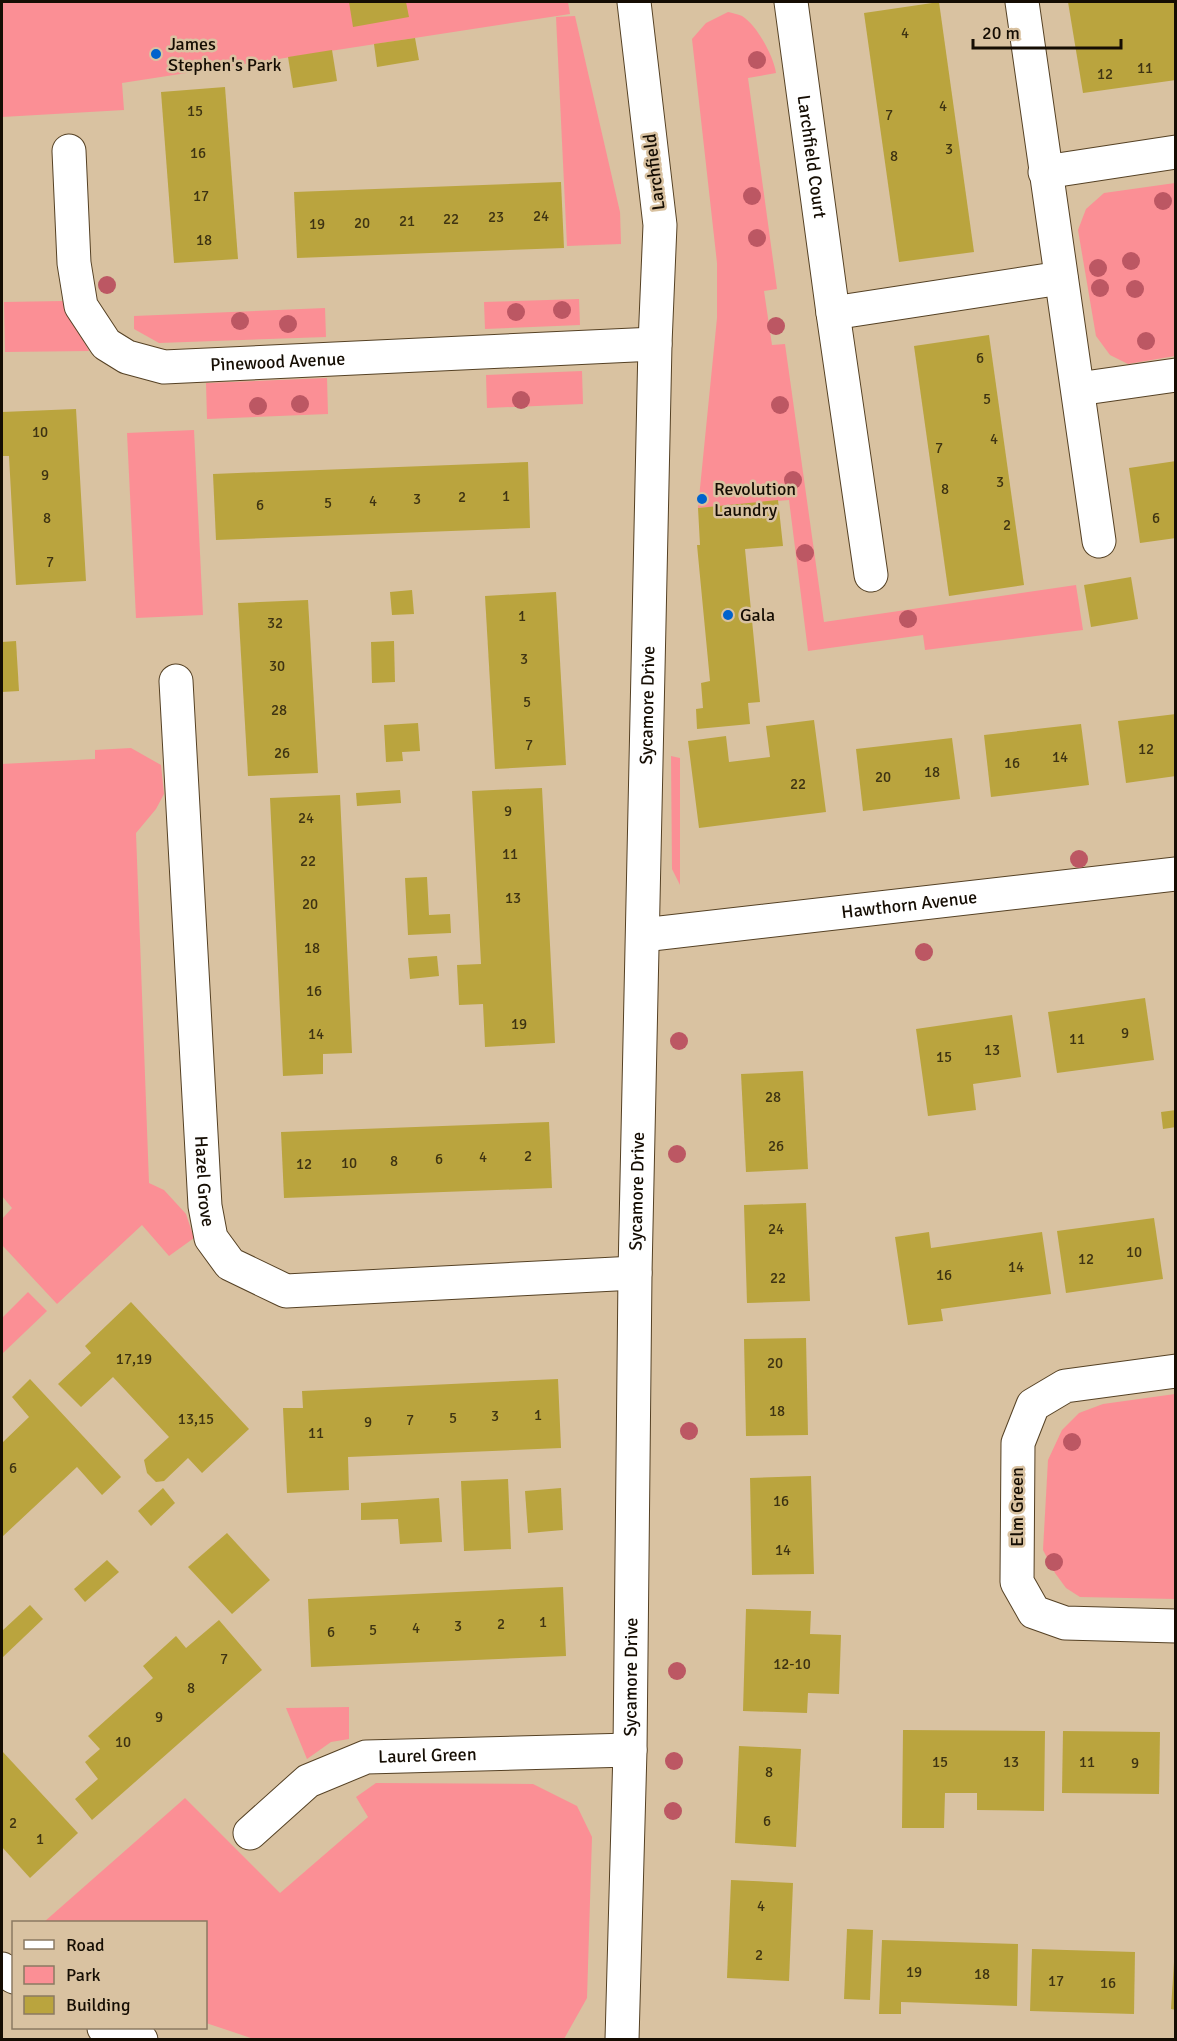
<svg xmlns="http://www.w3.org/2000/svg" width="1177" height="2041" font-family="Signika,sans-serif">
	<rect width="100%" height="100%" fill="#d9c2a1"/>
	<!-- green -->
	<g fill="#fb8f95">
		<polygon points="2,2 568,2 570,14 122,83 124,110 2,117"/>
		<path d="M 728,12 C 732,13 738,14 742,16 C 757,25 774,57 776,73 L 748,78 L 777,289 L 764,291 L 772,345 L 785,344 L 824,622 L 1076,585 L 1083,630 L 925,650 L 923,635 L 808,651 L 789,500 L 698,508 L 717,318 L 717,263 L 692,39 L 706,23 Z"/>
		<polygon points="575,16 620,212 621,244 567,246 556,17"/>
		<polygon points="1175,183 1175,356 1128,364 1110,355 1096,336 1078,230 1086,209 1104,193"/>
		<polygon points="579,299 580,325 485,329 484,302"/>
		<polygon points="63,301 89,351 5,352 4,302"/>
		<polygon points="325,308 326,337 159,343 134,329 134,316"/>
		<polygon points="582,371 583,404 487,408 486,375"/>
		<polygon points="327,378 328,414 207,419 206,383"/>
		<polygon points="194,430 203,615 136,618 127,433"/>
		<polygon points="131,748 161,765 164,794 156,809 136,833 149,1183 164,1190 186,1214 194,1238 169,1256 142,1225 57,1304 2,1245 2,1219 12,1208 2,1196 2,764 95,759 95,750"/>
		<polygon points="671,756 680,758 680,885 672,869"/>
		<polygon points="28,1292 47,1311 2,1354 2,1318"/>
		<polygon points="1175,1394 1175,1599 1080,1597 1066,1588 1055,1573 1043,1550 1048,1460 1062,1430 1079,1413 1103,1404"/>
		<polygon points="349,1707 349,1739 331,1742 307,1759 286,1708"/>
		<polygon points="376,1783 533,1784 577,1806 592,1837 587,1998 564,2039 257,2040 206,2023 206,1922 44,1922 185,1798 280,1893 368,1817 356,1797"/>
	</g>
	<!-- building -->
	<g fill="#baa43e">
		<polygon points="349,2 406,2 409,17 353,27"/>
		<polygon points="939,2 974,252 899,262 864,13"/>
		<polygon points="1068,2 1176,2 1176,80 1083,93"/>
		<polygon points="415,38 419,60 377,67 374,44"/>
		<polygon points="332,50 337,81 293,88 288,57"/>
		<polygon points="225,87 238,259 174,263 161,92"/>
		<polygon points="561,182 564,248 297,258 294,192"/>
		<polygon points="989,335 1024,585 949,596 914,346"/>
		<polygon points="76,409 86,581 16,585 9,456 2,456 2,412"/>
		<polygon points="1176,461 1176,538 1140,543 1129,468"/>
		<polygon points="528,462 530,528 216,540 213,474"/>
		<polygon points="778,500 783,546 745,549 760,702 748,703 750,724 697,729 696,709 703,708 701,683 710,681 697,545 700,545 698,508"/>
		<polygon points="1131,577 1138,619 1091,627 1084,585"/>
		<polygon points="412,590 414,614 392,615 390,592"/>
		<polygon points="556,592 566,765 495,769 485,596"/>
		<polygon points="308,600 318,773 248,776 238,603"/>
		<polygon points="16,641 19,691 2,692 2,642"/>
		<polygon points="394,641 395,682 372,683 371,642"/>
		<polygon points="1176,714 1176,776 1126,783 1118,721"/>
		<polygon points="814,720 826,812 699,828 688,741 726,736 729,762 770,757 766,726"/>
		<polygon points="418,723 420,751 402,752 403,761 386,762 384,725"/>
		<polygon points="1081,724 1089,785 991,797 984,735"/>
		<polygon points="952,738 960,799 863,811 856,749"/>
		<polygon points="542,788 555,1043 485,1047 483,1004 459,1005 457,965 481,964 472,791"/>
		<polygon points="400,790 401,803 357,806 356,793"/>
		<polygon points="340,795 352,1053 323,1054 323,1074 283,1076 270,798"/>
		<polygon points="427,877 429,915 450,914 451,933 408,935 405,878"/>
		<polygon points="437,956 439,976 410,979 408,958"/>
		<polygon points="1145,998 1154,1060 1057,1073 1048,1012"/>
		<polygon points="1012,1015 1021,1077 973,1084 976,1110 928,1116 916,1029"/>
		<polygon points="803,1071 808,1169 746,1172 741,1074"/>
		<polygon points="1176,1110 1176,1127 1163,1129 1161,1112"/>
		<polygon points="549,1122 552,1188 284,1198 281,1132"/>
		<polygon points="806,1203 810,1301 747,1303 744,1205"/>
		<polygon points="1154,1218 1163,1279 1066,1293 1057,1231"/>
		<polygon points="929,1232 931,1248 1042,1232 1051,1294 941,1309 943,1321 908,1325 895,1237"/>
		<polygon points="131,1302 249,1429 202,1473 188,1458 164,1481 156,1482 147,1473 144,1460 169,1437 113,1377 81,1407 58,1384 91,1353 85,1346"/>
		<polygon points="806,1338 808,1435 746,1436 744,1339"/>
		<polygon points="30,1379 121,1477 102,1495 77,1467 2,1537 2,1443 29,1417 12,1397"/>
		<polygon points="558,1379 561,1448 348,1457 349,1490 287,1493 283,1408 303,1408 302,1391"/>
		<polygon points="811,1476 814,1574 752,1575 750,1478"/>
		<polygon points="508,1479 511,1549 464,1551 461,1481"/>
		<polygon points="163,1488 175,1503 151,1526 138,1511"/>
		<polygon points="561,1488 563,1530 528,1533 525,1491"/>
		<polygon points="439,1498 442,1542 400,1544 398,1519 361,1520 361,1503"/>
		<polygon points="227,1533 270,1580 232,1614 188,1567"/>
		<polygon points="107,1560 119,1572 85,1602 74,1589"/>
		<polygon points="563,1587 566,1656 311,1667 308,1599"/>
		<polygon points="30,1605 43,1619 2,1658 2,1631"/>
		<polygon points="746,1609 811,1611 810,1634 841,1635 839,1694 808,1693 807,1713 743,1711"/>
		<polygon points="219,1620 262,1670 92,1820 75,1799 98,1779 85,1762 100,1749 88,1736 153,1678 143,1666 176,1636 186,1648"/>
		<polygon points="903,1730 1045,1731 1044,1811 977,1810 977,1793 945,1793 944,1828 902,1828"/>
		<polygon points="1063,1731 1160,1732 1159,1794 1062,1793"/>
		<polygon points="739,1746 801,1749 796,1847 735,1843"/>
		<polygon points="2,1751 78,1833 30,1878 2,1847"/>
		<polygon points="731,1880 793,1883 789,1981 727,1978"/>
		<polygon points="847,1929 873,1930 870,2000 844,1999"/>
		<polygon points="882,1940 1018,1944 1017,2006 901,2002 901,2014 879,2014"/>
		<polygon points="1032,1949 1135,1952 1134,2014 1030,2011"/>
		<polygon points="1174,1962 1176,1962 1176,2010 1171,2009"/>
	</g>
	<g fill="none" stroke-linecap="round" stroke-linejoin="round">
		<defs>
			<g id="minor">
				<path id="s1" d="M 791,2 L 833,313 L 871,575"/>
				<polyline points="1022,2 1099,541"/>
				<path id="s2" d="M 69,151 L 74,263 L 81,306 L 106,344 L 127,357 L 164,367 L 655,344"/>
				<polyline points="1045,172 1176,152"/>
				<polyline points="833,313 1061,278"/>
				<polyline points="1078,389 1176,375"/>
				<path id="s3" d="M 176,681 L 205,1206 L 211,1238 L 230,1264 L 286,1291 L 635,1273"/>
				<path id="s4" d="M 643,935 L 1176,874"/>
				<polyline points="1176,1371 1065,1386 1033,1405 1018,1443 1017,1582 1034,1612 1065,1623 1176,1626"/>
				<path id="s5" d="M 250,1833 L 308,1781 L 366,1757 L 630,1750"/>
				<polyline points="2,1969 14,1977"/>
				<polyline points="104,2028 141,2040"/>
				<path id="s6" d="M 622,2040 L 630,1750 L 635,1273 L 655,344 L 660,225 L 634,2"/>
			</g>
		</defs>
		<!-- minor casing -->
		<use href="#minor" stroke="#554124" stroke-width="35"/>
		<!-- minor -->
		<use href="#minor" stroke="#fff" stroke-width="33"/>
	</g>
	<!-- trees -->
	<g fill="#bc5763">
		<circle cx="757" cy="60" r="9"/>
		<circle cx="752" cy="196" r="9"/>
		<circle cx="1163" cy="201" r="9"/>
		<circle cx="757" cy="238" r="9"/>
		<circle cx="1131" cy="261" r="9"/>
		<circle cx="1098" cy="268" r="9"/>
		<circle cx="107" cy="285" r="9"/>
		<circle cx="1100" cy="288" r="9"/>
		<circle cx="1135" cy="289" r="9"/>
		<circle cx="562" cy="310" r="9"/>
		<circle cx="516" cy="312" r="9"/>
		<circle cx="240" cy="321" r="9"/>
		<circle cx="288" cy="324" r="9"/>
		<circle cx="776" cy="326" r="9"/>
		<circle cx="1146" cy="341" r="9"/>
		<circle cx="521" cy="400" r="9"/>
		<circle cx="300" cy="404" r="9"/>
		<circle cx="780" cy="405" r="9"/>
		<circle cx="258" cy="406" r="9"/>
		<circle cx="793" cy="480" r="9"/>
		<circle cx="805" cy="553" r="9"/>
		<circle cx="908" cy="619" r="9"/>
		<circle cx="1079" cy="859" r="9"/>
		<circle cx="924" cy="952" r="9"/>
		<circle cx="679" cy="1041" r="9"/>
		<circle cx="677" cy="1154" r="9"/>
		<circle cx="689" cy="1431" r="9"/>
		<circle cx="1072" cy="1442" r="9"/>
		<circle cx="1054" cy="1562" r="9"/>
		<circle cx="677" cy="1671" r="9"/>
		<circle cx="674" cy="1761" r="9"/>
		<circle cx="673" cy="1811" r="9"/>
	</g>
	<!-- markers -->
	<g fill="#0163cc" stroke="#d9c2a1" stroke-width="2">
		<circle cx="156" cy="54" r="6"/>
		<circle cx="702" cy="499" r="6"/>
		<circle cx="728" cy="615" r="6"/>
	</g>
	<g text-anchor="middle" stroke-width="5" stroke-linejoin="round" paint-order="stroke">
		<!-- number labels -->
		<g font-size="15" fill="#3e3312">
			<text x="905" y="38">4</text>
			<text x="1145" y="73">11</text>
			<text x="1105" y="79">12</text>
			<text x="943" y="111">4</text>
			<text x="195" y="116">15</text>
			<text x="889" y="120">7</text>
			<text x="949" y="154">3</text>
			<text x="198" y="158">16</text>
			<text x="894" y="161">8</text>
			<text x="201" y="201">17</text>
			<text x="541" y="221">24</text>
			<text x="496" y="222">23</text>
			<text x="451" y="224">22</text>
			<text x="407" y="226">21</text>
			<text x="362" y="228">20</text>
			<text x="317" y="229">19</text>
			<text x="204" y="245">18</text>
			<text x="980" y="363">6</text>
			<text x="987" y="404">5</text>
			<text x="40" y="437">10</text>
			<text x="994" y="444">4</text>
			<text x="939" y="453">7</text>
			<text x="45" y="480">9</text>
			<text x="1000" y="487">3</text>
			<text x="945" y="494">8</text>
			<text x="506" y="501">1</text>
			<text x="462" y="502">2</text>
			<text x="417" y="504">3</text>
			<text x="373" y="506">4</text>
			<text x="328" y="508">5</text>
			<text x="260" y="510">6</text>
			<text x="47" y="523">8</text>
			<text x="1156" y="523">6</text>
			<text x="1007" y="530">2</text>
			<text x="50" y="567">7</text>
			<text x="522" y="621">1</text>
			<text x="275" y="628">32</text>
			<text x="524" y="664">3</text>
			<text x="277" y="671">30</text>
			<text x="527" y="707">5</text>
			<text x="279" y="715">28</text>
			<text x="529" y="750">7</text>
			<text x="1146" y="754">12</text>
			<text x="282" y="758">26</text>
			<text x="1060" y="762">14</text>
			<text x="1012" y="768">16</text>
			<text x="932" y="777">18</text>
			<text x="883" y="782">20</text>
			<text x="798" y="789">22</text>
			<text x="508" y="816">9</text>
			<text x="306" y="823">24</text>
			<text x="510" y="859">11</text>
			<text x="308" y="866">22</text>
			<text x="513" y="903">13</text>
			<text x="310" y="909">20</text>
			<text x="312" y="953">18</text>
			<text x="314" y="996">16</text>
			<text x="519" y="1029">19</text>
			<text x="1125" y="1038">9</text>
			<text x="316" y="1039">14</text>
			<text x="1077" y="1044">11</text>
			<text x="992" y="1055">13</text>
			<text x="944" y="1062">15</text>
			<text x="773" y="1102">28</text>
			<text x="776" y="1151">26</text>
			<text x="528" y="1161">2</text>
			<text x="483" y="1162">4</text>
			<text x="439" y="1164">6</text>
			<text x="394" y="1166">8</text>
			<text x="349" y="1168">10</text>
			<text x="304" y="1169">12</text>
			<text x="776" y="1234">24</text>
			<text x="1134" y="1257">10</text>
			<text x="1086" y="1264">12</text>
			<text x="1016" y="1272">14</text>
			<text x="944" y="1280">16</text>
			<text x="778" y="1283">22</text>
			<text x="134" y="1364">17,19</text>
			<text x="775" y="1368">20</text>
			<text x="777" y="1416">18</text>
			<text x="538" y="1420">1</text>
			<text x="495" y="1421">3</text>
			<text x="453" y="1423">5</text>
			<text x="196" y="1424">13,15</text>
			<text x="410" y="1425">7</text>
			<text x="368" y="1427">9</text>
			<text x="316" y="1438">11</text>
			<text x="13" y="1473">6</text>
			<text x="781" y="1506">16</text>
			<text x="783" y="1555">14</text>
			<text x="543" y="1627">1</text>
			<text x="501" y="1629">2</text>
			<text x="458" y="1631">3</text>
			<text x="416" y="1633">4</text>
			<text x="373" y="1635">5</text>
			<text x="331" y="1637">6</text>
			<text x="224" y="1664">7</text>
			<text x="792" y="1669">12-10</text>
			<text x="191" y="1693">8</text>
			<text x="159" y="1722">9</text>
			<text x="123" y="1747">10</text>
			<text x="940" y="1767">15</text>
			<text x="1011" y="1767">13</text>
			<text x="1087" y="1767">11</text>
			<text x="1135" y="1768">9</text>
			<text x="769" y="1777">8</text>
			<text x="767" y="1826">6</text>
			<text x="13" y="1828">2</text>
			<text x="40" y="1844">1</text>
			<text x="761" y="1911">4</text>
			<text x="759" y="1960">2</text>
			<text x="914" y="1977">19</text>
			<text x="982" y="1979">18</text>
			<text x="1056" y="1986">17</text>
			<text x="1108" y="1988">16</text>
		</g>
		<!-- poi labels -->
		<g font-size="18" fill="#150d03" stroke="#d9c2a1" text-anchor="start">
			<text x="168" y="50">James<tspan x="168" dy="21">Stephen's Park</tspan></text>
			<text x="714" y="495">Revolution<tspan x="714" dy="21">Laundry</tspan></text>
			<text x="740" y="621">Gala</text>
		</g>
		<!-- street labels -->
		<g font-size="18" fill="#150d03" stroke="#d9c2a1">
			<text dy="6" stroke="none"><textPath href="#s1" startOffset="156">Larchfield Court</textPath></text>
			<text transform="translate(654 172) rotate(-97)" y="6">Larchfield</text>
			<text dy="6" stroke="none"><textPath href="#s2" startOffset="378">Pinewood Avenue</textPath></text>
			<text dy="6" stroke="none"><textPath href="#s6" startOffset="1335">Sycamore Drive</textPath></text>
			<text dy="6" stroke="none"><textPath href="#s4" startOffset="268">Hawthorn Avenue</textPath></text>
			<text dy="6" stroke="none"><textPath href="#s3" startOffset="501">Hazel Grove</textPath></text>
			<text dy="6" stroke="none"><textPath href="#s6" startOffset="849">Sycamore Drive</textPath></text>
			<text transform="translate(1017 1507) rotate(-90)" y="6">Elm Green</text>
			<text dy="6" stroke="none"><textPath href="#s6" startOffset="363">Sycamore Drive</textPath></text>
			<text dy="6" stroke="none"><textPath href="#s5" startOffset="202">Laurel Green</textPath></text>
		</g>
	</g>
	<!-- border -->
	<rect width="1177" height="2041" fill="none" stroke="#150d03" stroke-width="6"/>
	<!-- legend -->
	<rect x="12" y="1921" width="195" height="108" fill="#d9c2a1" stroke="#8b7a62" stroke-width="1.5"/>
	<rect x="24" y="1940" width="30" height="9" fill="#ffffff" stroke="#8b7a62" stroke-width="1.5"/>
	<text x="66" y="1951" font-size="18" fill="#150d03">Road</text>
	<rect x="24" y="1966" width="30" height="18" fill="#fb8f95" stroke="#8b7a62" stroke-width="1.5"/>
	<text x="66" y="1981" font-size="18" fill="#150d03">Park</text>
	<rect x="24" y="1996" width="30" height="18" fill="#baa43e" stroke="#8b7a62" stroke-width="1.5"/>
	<text x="66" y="2011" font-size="18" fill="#150d03">Building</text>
	<!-- scale -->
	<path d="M973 39v9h148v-9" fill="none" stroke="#150d03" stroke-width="3"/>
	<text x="982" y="39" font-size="18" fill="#150d03" stroke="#d9c2a1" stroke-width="4.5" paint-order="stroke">20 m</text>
</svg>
